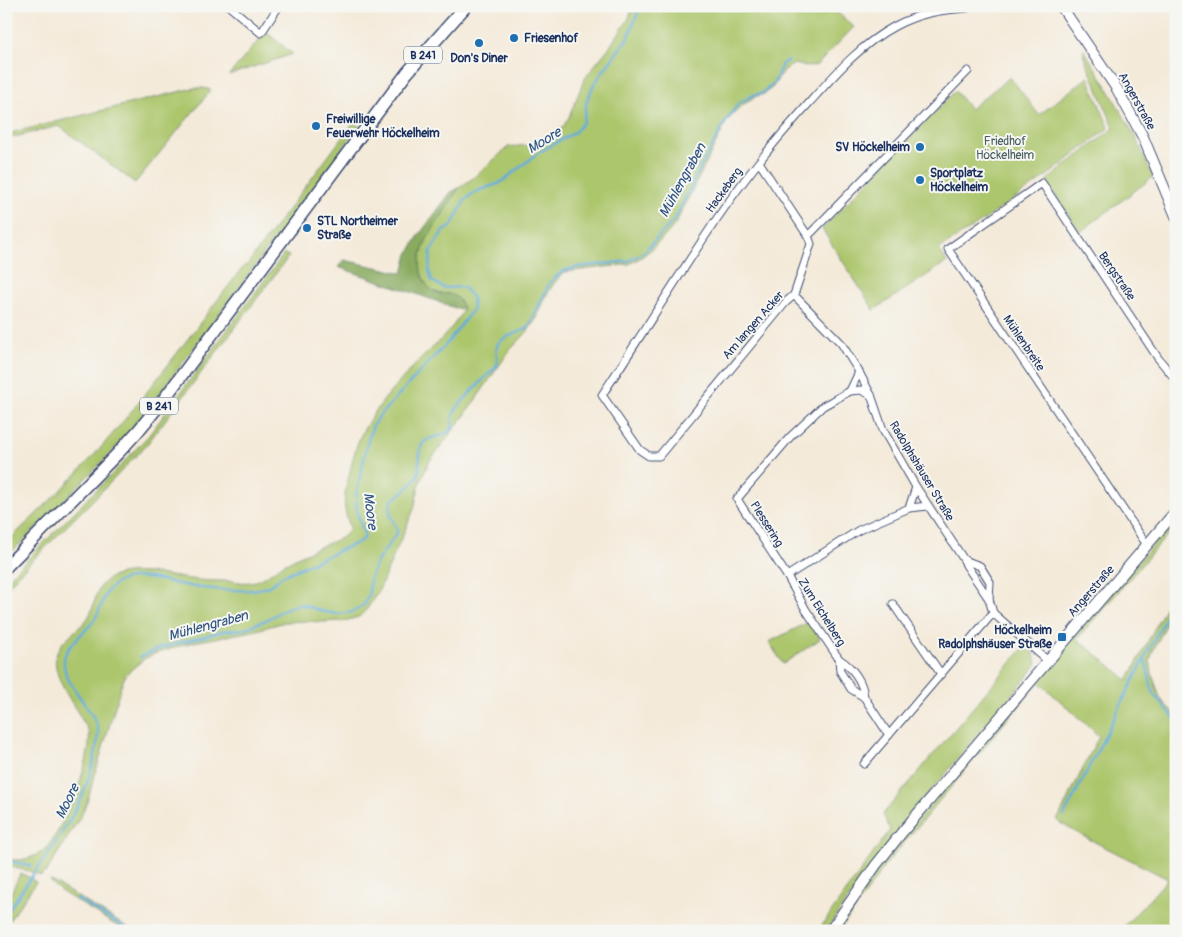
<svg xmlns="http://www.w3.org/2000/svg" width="1182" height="937" font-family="Pangolin,sans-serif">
	<rect width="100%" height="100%" fill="#f6f6f2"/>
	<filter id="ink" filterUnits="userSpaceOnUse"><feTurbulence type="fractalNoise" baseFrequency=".02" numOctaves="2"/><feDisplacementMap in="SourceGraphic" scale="10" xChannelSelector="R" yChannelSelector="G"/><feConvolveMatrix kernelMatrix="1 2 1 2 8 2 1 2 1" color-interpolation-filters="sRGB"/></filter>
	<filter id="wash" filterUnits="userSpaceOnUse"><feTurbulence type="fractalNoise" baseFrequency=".0096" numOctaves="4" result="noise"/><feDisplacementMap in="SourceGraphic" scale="20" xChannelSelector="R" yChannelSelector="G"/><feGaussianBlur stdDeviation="1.12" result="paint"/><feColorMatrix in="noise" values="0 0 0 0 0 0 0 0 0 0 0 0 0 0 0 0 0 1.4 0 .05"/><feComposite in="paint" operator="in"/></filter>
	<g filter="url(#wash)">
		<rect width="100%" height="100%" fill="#f4ead9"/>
		<!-- green -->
		<g fill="#acc66c" stroke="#647a65">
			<path d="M 633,6 L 830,6 L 854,27 L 817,65 L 809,67 L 794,64 L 783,71 L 773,87 L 764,94 L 754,97 L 741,106 L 727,121 L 676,223 L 666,235 L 652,249 L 640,258 L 629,264 L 565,272 L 560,276 L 553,285 L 547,294 L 537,318 L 528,331 L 510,350 L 465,415 L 429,462 L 420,482 L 414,509 L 379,590 L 367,609 L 359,617 L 344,621 L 320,622 L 308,621 L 285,622 L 253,631 L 194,642 L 166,650 L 154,654 L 144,659 L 126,674 L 121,686 L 87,802 L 82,814 L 47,871 L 41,876 L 29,871 L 6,866 L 6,859 C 20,862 35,858 45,849 C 63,832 93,758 89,734 C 88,729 85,724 82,720 C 72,701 46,669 59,648 C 66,636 80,629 88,618 C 95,607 94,593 103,583 C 122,564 166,576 190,579 C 204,581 218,581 232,581 C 238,582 245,583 251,582 C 263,580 274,570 284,564 C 302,554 321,546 339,539 L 345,535 L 350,528 C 348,522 346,515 345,509 C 343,496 347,484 350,471 C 353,458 356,444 363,431 C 376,407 396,385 415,365 C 432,347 452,332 463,310 L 461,303 L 449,294 L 441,294 L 433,291 L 426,284 L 420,272 L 420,259 L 424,246 L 431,230 L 459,188 L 477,175 L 508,147 L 529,145 L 551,136 L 563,127 L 569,117 L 584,80 L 594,66 L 608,49 L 628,20 Z"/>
			<polygon points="266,32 293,54 229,75"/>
			<polygon points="1084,50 1106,85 1136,138 1153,177 1080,232 1046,181 1114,128 1083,54"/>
			<polygon points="1010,77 1039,115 1088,77 1109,128 1044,178 993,214 939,249 947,262 874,310 822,229 955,91 970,109"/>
			<polygon points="194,88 203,88 211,90 135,183 59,126 6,139 6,134"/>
			<path d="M 354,122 L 359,126 L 143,416 L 114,450 L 6,558 L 6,543 C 39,511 73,480 103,445 C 153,388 197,325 245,265 L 246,266 Z"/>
			<polygon points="284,254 289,256 148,443 108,485 17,576 6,589 6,582 13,574 120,466 149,435"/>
			<polygon points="1176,518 1176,525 1077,639 1128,680 1176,587 1176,604 1153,651 1150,660 1152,673 1159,695 1163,702 1176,715 1176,931 1120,931 1168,879 1081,835 1057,821 1099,736 1039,682 887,863 839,931 834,931 890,853 1039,677 1042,679 1055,664 1053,661"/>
			<polygon points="809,622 820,639 783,664 769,642"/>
			<polygon points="1025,646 1034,654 1037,663 1029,675 902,825 825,931 818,931 890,830 883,814"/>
			<polygon points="20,874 25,875 36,882 6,925 6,900 11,893"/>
			<polygon points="50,880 133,931 125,931 62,892 53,885"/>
		</g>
		<!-- forest -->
		<path fill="#89ab60" stroke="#526d5f" d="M 459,188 C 453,198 447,207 441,217 C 428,237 413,256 424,280 C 427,286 432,291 438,293 C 442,295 445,293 449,294 C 458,296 461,302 463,310 L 455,308 L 425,297 L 338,267 L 344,260 L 403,273 L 408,254 L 419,235 L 451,192 Z"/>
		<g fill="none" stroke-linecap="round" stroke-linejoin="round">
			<!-- stream -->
			<g stroke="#62acda" stroke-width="2.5">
				<path d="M 140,657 L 160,648 L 224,631 L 244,629 L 266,620 L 285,609 L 300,604 L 325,612 L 339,614 L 352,612 L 364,605 L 369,593 L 370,579 L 376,563 L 397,533 L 397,529 L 390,515 L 391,501 C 400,494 414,485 418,474 C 421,464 417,451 423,443 C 431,434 444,440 453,427 C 452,423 452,418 453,415 C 456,405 488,375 497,366 C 498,359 496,352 497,346 C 500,337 520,332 528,328 L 550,282 L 563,271 L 578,267 L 628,261 L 644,252 L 675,219 L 702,164 L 726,121 L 739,103 L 753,95 L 763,93 L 774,83 L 782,64 L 788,60"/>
				<polyline points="1145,660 1152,689 1156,697 1176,720"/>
				<polyline points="1064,816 1176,597"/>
				<polyline points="6,860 30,866"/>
				<polyline points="77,899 130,931"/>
				<path d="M 6,914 C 18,896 30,878 43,861 C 62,833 80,807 90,775 C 93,765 99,739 98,730 C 94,706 57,681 65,655 C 68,644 87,631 94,620 C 103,608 101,594 114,585 C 134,570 162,581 184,585 C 204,589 244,593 263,588 C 271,586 277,581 282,576 L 359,542 L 365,537 L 357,512 L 356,496 L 368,440 L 373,425 L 380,415 L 448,342 L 473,309 L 472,297 L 463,287 L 444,288 L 432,281 L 429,271 L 431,251 L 443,231 L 451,227 L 465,200 L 475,192 L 500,183 L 538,153 L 575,132 L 583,122 L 587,100 L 594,84 L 629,36 L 640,6"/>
			</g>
		</g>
	</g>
	<g filter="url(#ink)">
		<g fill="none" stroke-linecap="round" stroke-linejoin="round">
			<defs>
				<g id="street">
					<polyline points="229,6 261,33 279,6"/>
					<path d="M 759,162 L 808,236 L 811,244 L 794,295 L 786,302 L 659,456 L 649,456 L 640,450 L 602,395 C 641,336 678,276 718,217 C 746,176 777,138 810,102 C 835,74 861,44 895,26 C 919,13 941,10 967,8 L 971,6"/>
					<polyline points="808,236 968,71"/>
					<polyline points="794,295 841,343 859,372 871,395 883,430 916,487 964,560 980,566 990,582 989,599 993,613 1048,661"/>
					<polyline points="850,391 859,372"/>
					<polyline points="871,395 861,390 850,391 823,406 790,437 737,499 787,576 806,610 839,659 840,671 851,689 864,697 889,735"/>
					<polyline points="909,508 916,487"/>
					<polyline points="1147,545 948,249 1042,183 1158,358 1176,380"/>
					<polyline points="964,560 966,565 989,599"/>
					<polyline points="787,576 859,530 909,508 928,506"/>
					<polyline points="893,604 941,674"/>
					<path d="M 839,659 C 852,667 863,681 864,697"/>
					<polyline points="864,764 993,613"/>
				</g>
				<g id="secondary">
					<polyline points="1061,6 1117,89 1143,137 1176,216"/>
					<polyline points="830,931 876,865 903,831 1176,511"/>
				</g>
				<polyline id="primary" points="6,567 119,452 138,431 161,403 407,73 466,6"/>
			</defs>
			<!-- street casing -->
			<use href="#street" stroke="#3c4b70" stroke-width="9"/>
			<!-- secondary casing -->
			<use href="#secondary" stroke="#3c4b70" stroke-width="12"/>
			<!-- primary casing -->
			<use href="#primary" stroke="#3c4b70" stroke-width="14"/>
			<!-- street -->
			<use href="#street" stroke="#fff" stroke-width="7"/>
			<!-- secondary -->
			<use href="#secondary" stroke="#fff" stroke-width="10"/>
			<!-- primary -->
			<use href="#primary" stroke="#fff" stroke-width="11"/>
		</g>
	</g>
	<!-- markers -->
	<g fill="#1f6fb2" stroke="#f6f6f2" stroke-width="2">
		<circle cx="514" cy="38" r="5"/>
		<circle cx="479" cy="43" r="5"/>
		<circle cx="316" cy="126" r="5"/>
		<circle cx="920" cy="147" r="5"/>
		<circle cx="920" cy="180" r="5"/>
		<circle cx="307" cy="228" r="5"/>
		<rect x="1057" y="632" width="10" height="10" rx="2.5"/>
	</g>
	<g text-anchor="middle" stroke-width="4" stroke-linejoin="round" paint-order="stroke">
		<!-- shield labels -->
		<g fill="#f6f6f2" stroke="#5d6b8a" stroke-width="1">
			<rect x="404" y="46.5" width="38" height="17" rx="4"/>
			<rect x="140" y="397.5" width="38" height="17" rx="4"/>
		</g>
		<g font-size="11" font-weight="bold" fill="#1b2f5e">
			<text x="423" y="59">B 241</text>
			<text x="159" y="410">B 241</text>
		</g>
		<!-- poi labels -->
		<g font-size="12" font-weight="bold" fill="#1b2f5e" stroke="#f6f6f2" text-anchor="start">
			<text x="524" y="42">Friesenhof</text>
			<text x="479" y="62" text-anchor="middle">Don's Diner</text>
			<text x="326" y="123">Freiwillige<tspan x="326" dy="14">Feuerwehr Höckelheim</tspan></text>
			<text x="910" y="151" text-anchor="end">SV Höckelheim</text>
			<text x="930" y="177">Sportplatz<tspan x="930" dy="14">Höckelheim</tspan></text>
			<text x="317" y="225">STL Northeimer<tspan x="317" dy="14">Straße</tspan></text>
			<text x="1052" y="634" text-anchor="end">Höckelheim<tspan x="1052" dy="14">Radolphshäuser Straße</tspan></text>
		</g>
		<!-- street labels -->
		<g font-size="12" fill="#1b2f5e" stroke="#f6f6f2">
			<text transform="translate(1137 101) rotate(61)" y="4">Angerstraße</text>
			<text transform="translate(724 190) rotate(-54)" y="4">Hackeberg</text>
			<text transform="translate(1117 276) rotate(56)" y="4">Bergstraße</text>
			<text transform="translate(753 325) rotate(-49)" y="4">Am langen Acker</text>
			<text transform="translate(1024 343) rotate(56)" y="4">Mühlenbreite</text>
			<text transform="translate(922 471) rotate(59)" y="4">Radolphshäuser Straße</text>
			<text transform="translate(767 524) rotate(58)" y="4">Plessering</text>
			<text transform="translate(1091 591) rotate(-49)" y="4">Angerstraße</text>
			<text transform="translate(822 612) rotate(58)" y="4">Zum Eichelberg</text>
		</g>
		<!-- park labels -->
		<g font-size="12" fill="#465c62" stroke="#f6f6f2">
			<text x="1005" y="145">Friedhof<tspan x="1005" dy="14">Höckelheim</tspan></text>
		</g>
		<!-- water labels -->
		<g font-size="14" font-style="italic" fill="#305483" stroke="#f6f6f2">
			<text transform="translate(544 140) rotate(-32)" y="5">Moore</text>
			<text transform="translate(682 180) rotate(-61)" y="5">Mühlengraben</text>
			<text transform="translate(371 511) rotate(83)" y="5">Moore</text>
			<text transform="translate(208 625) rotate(-15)" y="5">Mühlengraben</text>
			<text transform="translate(67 801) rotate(-64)" y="5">Moore</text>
		</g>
	</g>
	<!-- margin -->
	<rect width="1182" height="937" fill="none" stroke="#f6f6f2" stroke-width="25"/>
</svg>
